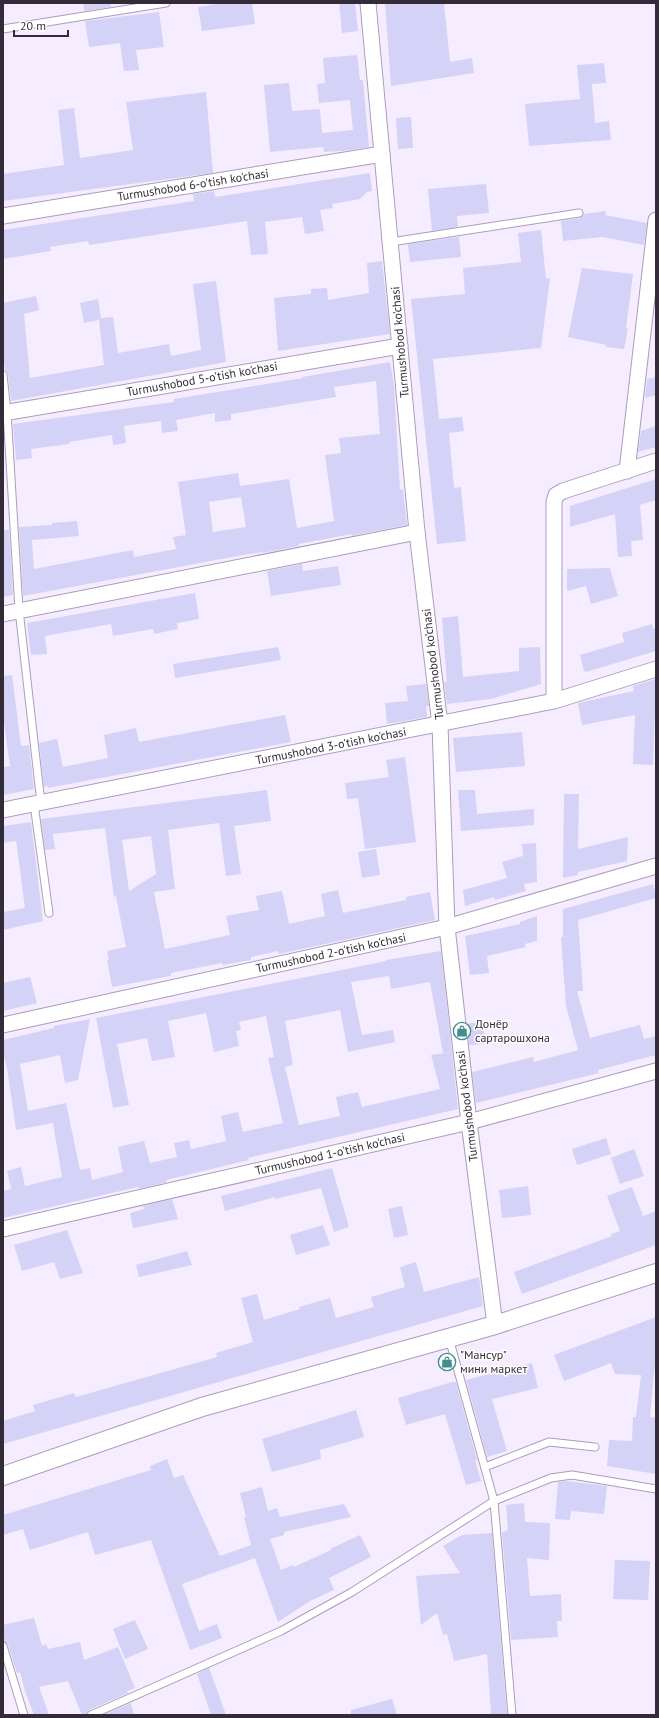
<svg xmlns="http://www.w3.org/2000/svg" width="659" height="1718" font-family="'PT Sans',sans-serif">
	<rect width="100%" height="100%" fill="#f6ecff"/>
	<!-- building -->
	<g fill="#d4d2f6" fill-rule="evenodd">
		<polygon points="83,3 111,3 111,7 84,11"/>
		<polygon points="224,3 252,3 255,24 202,31 198,7"/>
		<polygon points="339,3 355,3 358,31 342,33"/>
		<polygon points="385,3 444,3 450,62 472,58 474,73 391,86"/>
		<polygon points="159,12 164,47 136,50 139,70 124,71 120,43 89,47 85,21"/>
		<polygon points="357,55 360,80 363,80 369,147 342,151 324,152 323,147 270,152 264,85 289,83 292,111 320,109 322,133 353,130 350,100 319,103 317,84 325,83 323,58"/>
		<polygon points="604,63 606,83 592,84 595,123 609,121 611,140 529,146 525,104 580,99 577,65"/>
		<polygon points="206,92 213,173 3,201 3,174 64,165 58,110 74,108 80,158 133,150 126,102"/>
		<polygon points="411,117 413,148 398,149 396,118"/>
		<polygon points="370,173 372,191 367,192 360,199 332,204 333,208 320,210 324,231 305,234 302,217 265,222 268,254 251,255 247,221 89,245 88,241 50,247 51,251 3,259 3,230 194,201 193,194 214,191 215,197"/>
		<polygon points="486,184 489,213 457,216 458,227 432,231 428,189"/>
		<polygon points="606,211 605,215 647,223 644,245 602,237 563,241 561,221 580,218 584,214"/>
		<polygon points="541,230 546,279 550,278 541,348 433,359 439,419 462,417 464,431 449,433 454,488 461,487 466,541 437,544 411,299 465,294 463,268 521,262 518,233"/>
		<polygon points="459,237 461,257 410,262 408,244"/>
		<polygon points="382,261 390,334 278,351 274,298 311,294 311,289 327,288 328,300 369,293 367,263"/>
		<polygon points="582,268 633,274 626,328 628,329 624,349 606,347 606,345 568,337"/>
		<polygon points="216,281 226,362 11,401 8,374 5,370 3,352 3,303 36,296 39,310 24,314 30,378 104,365 99,320 84,323 80,303 98,299 101,318 113,317 118,353 169,344 171,356 201,350 193,284"/>
		<path d="M 390,362 L 394,386 L 400,490 L 403,489 L 407,525 L 354,535 L 352,536 L 352,534 L 299,544 L 299,546 L 263,553 L 263,552 L 243,555 L 23,596 L 19,527 L 52,525 L 52,523 L 77,521 L 79,536 L 32,540 L 34,569 L 133,550 L 134,557 L 176,549 L 173,537 L 186,535 L 178,482 L 238,473 L 240,486 L 289,479 L 297,528 L 334,521 L 325,455 L 341,453 L 339,438 L 380,434 L 376,381 L 334,387 L 336,397 L 231,414 L 231,420 L 215,422 L 215,413 L 176,420 L 178,431 L 162,433 L 161,421 L 124,426 L 126,443 L 113,445 L 112,435 L 69,442 L 69,444 L 31,449 L 32,458 L 16,460 L 13,424 L 174,402 L 174,399 L 303,378 L 302,377 ZM 241,497 L 246,527 L 213,532 L 209,502 Z"/>
		<polygon points="656,377 656,395 645,398 647,379"/>
		<polygon points="656,426 656,447 638,452 641,431"/>
		<polygon points="656,479 656,500 640,505 643,540 631,541 632,556 618,557 615,514 570,527 570,506"/>
		<polygon points="3,530 9,530 13,595 3,597"/>
		<polygon points="302,564 303,571 338,566 341,585 271,596 267,571"/>
		<polygon points="610,568 618,596 591,604 586,586 567,591 567,569"/>
		<polygon points="195,593 199,619 177,623 178,629 154,634 153,629 113,636 111,624 45,636 47,654 31,655 27,623"/>
		<polygon points="458,616 463,677 519,671 519,648 540,647 541,684 491,699 447,704 444,682 447,682 442,618"/>
		<polygon points="652,624 653,629 656,628 656,651 586,672 584,671 580,655 624,642 622,633"/>
		<polygon points="278,647 281,660 175,678 173,664"/>
		<polygon points="12,675 21,746 29,745 34,789 3,795 3,767 10,766 3,715 3,676"/>
		<polygon points="656,679 653,765 633,764 635,715 582,725 578,703 634,691 633,686"/>
		<polygon points="426,684 429,706 426,706 427,717 387,724 385,703 408,701 406,686"/>
		<polygon points="285,715 291,742 48,788 48,786 44,787 39,743 57,739 63,767 108,758 104,735 136,728 139,742"/>
		<polygon points="522,732 525,766 456,772 453,738"/>
		<polygon points="405,757 416,842 365,849 358,798 347,799 345,783 389,777 386,760"/>
		<path d="M 267,790 L 271,821 L 234,826 L 241,874 L 226,876 L 219,823 L 168,830 L 175,889 L 154,892 L 165,949 L 230,935 L 226,916 L 259,910 L 256,896 L 282,891 L 289,924 L 325,916 L 321,894 L 338,890 L 343,913 L 406,900 L 406,897 L 430,892 L 435,920 L 279,954 L 278,951 L 251,957 L 251,960 L 223,965 L 222,963 L 171,973 L 171,976 L 112,987 L 107,960 L 109,960 L 107,951 L 126,947 L 116,896 L 114,897 L 105,828 L 53,834 L 55,849 L 45,850 L 41,819 ZM 151,836 L 156,874 L 129,891 L 122,840 Z"/>
		<polygon points="458,790 475,790 477,814 534,809 534,825 461,831"/>
		<polygon points="564,794 579,794 578,849 628,837 627,861 578,872 578,875 563,878"/>
		<polygon points="31,822 43,921 3,930 3,912 25,908 16,841 3,843 3,826"/>
		<polygon points="536,843 537,882 524,884 526,891 495,900 494,897 465,906 463,890 507,878 502,862 523,856 522,844"/>
		<polygon points="376,849 380,875 362,878 358,852"/>
		<polygon points="653,884 656,898 578,920 583,991 577,991 590,1038 640,1025 644,1039 656,1036 656,1055 598,1070 599,1073 476,1103 472,1072 533,1057 534,1062 578,1050 566,1006 561,937 563,937 563,909"/>
		<polygon points="537,916 537,941 525,944 526,947 487,956 489,973 470,975 465,936 520,924 520,922"/>
		<polygon points="441,951 452,1052 443,1053 430,982 391,989 389,976 351,982 362,1035 393,1030 395,1042 348,1052 340,1010 285,1021 293,1065 285,1067 299,1125 340,1116 336,1097 358,1092 362,1107 440,1089 431,1055 452,1052 458,1109 248,1158 249,1160 166,1180 167,1182 139,1189 139,1187 125,1190 3,1218 3,1191 11,1189 7,1171 21,1167 25,1186 62,1177 53,1123 16,1130 7,1068 3,1053 3,1040 54,1028 54,1026 90,1019 78,1080 65,1083 60,1055 20,1064 28,1111 66,1103 80,1170 90,1168 92,1180 123,1172 118,1147 144,1141 150,1163 177,1157 174,1143 189,1140 191,1149 226,1141 221,1116 238,1112 243,1132 283,1123 268,1058 274,1057 266,1016 239,1022 241,1030 236,1031 239,1046 214,1052 206,1013 168,1021 175,1057 152,1061 147,1038 117,1044 129,1105 113,1108 96,1018 332,972 386,961 386,960"/>
		<polygon points="30,977 37,1003 3,1011 3,983"/>
		<polygon points="483,1021 485,1044 469,1045 467,1024"/>
		<polygon points="606,1138 611,1154 577,1165 572,1149"/>
		<polygon points="634,1149 644,1176 620,1184 611,1158"/>
		<polygon points="332,1168 349,1227 334,1232 321,1188 275,1199 275,1197 225,1211 221,1196"/>
		<polygon points="528,1186 531,1215 502,1218 499,1190"/>
		<polygon points="632,1187 643,1216 656,1211 656,1245 522,1294 514,1272 612,1236 611,1234 620,1231 607,1196"/>
		<polygon points="172,1199 178,1219 133,1228 130,1213 144,1209 143,1206"/>
		<polygon points="402,1206 408,1235 394,1238 388,1209"/>
		<polygon points="323,1225 330,1245 296,1255 290,1235"/>
		<polygon points="67,1230 83,1273 60,1279 54,1262 22,1271 14,1245"/>
		<polygon points="187,1251 192,1265 139,1277 136,1265"/>
		<polygon points="416,1262 424,1292 479,1277 483,1306 3,1444 3,1421 35,1411 33,1405 74,1393 76,1397 217,1357 216,1353 253,1342 241,1298 257,1294 264,1320 300,1309 299,1307 330,1298 336,1318 374,1307 371,1297 405,1287 400,1267"/>
		<polygon points="656,1317 656,1354 650,1417 656,1418 656,1474 607,1466 609,1440 632,1441 633,1417 636,1417 641,1375 615,1374 611,1363 564,1381 554,1355"/>
		<polygon points="532,1363 538,1388 492,1399 507,1451 487,1457 466,1380"/>
		<polygon points="452,1382 456,1382 477,1460 475,1460 481,1481 466,1485 445,1414 406,1425 398,1398"/>
		<polygon points="356,1410 364,1437 320,1450 321,1459 272,1472 262,1439"/>
		<polygon points="167,1459 174,1478 183,1475 220,1556 251,1545 244,1517 246,1517 240,1493 262,1487 268,1511 277,1508 280,1517 344,1504 351,1517 284,1532 284,1535 270,1539 281,1570 293,1565 294,1567 331,1550 330,1549 360,1535 371,1557 329,1578 334,1590 310,1601 278,1622 255,1558 182,1584 199,1631 217,1624 222,1638 190,1650 151,1540 95,1555 88,1532 30,1550 23,1529 3,1535 3,1515 151,1470 150,1466"/>
		<polygon points="567,1481 607,1486 604,1514 571,1511 570,1520 555,1519 558,1482"/>
		<polygon points="524,1503 525,1522 550,1523 549,1560 527,1558 530,1596 561,1594 562,1621 557,1621 558,1637 511,1640 502,1532 507,1531 507,1529 508,1529 506,1505"/>
		<polygon points="492,1533 507,1715 491,1715 487,1654 454,1661 447,1634 443,1635 437,1613 421,1625 416,1576 460,1573 443,1546 462,1535"/>
		<polygon points="615,1560 650,1561 648,1600 613,1599"/>
		<polygon points="34,1618 42,1646 46,1644 48,1649 80,1642 84,1660 118,1647 135,1688 127,1691 128,1693 89,1710 86,1715 82,1715 68,1681 39,1687 49,1715 34,1715 25,1691 20,1672 17,1673 8,1645 3,1641 3,1625"/>
		<polygon points="135,1620 148,1649 125,1659 113,1629"/>
		<polygon points="209,1668 226,1715 211,1715 197,1674"/>
		<polygon points="392,1699 397,1715 351,1715 351,1710"/>
		<polygon points="131,1703 134,1715 103,1715"/>
	</g>
	<g fill="none" stroke-linecap="round" stroke-linejoin="round">
		<defs>
			<g id="service">
				<polyline points="3,29 166,3"/>
				<polyline points="391,242 579,213"/>
				<polyline points="3,375 7,412 19,610 41,803"/>
				<polyline points="34,804 49,913"/>
				<polyline points="449,1338 494,1501 551,1478 572,1475 656,1489"/>
				<polyline points="485,1467 549,1442 595,1447"/>
				<polyline points="3,1646 24,1715"/>
				<polyline points="91,1715 281,1631 352,1592 494,1501 512,1715"/>
			</g>
			<g id="minor">
				<polyline points="368,3 417,532 440,725 447,927 469,1122 495,1325"/>
				<polyline points="3,216 382,154"/>
				<polyline points="3,413 400,346"/>
				<polyline points="627,471 656,220"/>
				<polyline points="3,614 417,532"/>
				<polyline points="554,701 554,502 556,495 563,491 656,461"/>
				<polyline points="3,810 554,701 656,669"/>
				<polyline points="3,1025 447,927 656,866"/>
				<polyline points="3,1229 469,1122 656,1071"/>
			</g>
			<polyline id="tertiary" points="3,1476 202,1407 495,1325 656,1273"/>
		</defs>
		<!-- service casing -->
		<use href="#service" stroke="#ad9cba" stroke-width="9"/>
		<!-- minor casing -->
		<use href="#minor" stroke="#ad9cba" stroke-width="17"/>
		<!-- tertiary casing -->
		<use href="#tertiary" stroke="#ad9cba" stroke-width="20"/>
		<!-- service -->
		<use href="#service" stroke="#fff" stroke-width="7"/>
		<!-- minor -->
		<use href="#minor" stroke="#fff" stroke-width="15"/>
		<!-- tertiary -->
		<use href="#tertiary" stroke="#fff" stroke-width="18"/>
	</g>
	<!-- icons -->
	<defs>
		<symbol id="shop-ring" viewBox="-11 -11 22 22"><circle r="9.5" fill="#fefefe" stroke="#448c8d" stroke-width="1.5"/><path d="M-5-2.5h2.3a2.7 3.5 0 0 1 5.4 0H5L5.5 6h-11ZM-1.5-2.5h3a1.5 2.3 0 0 0-3 0Z" fill="#448c8d"/></symbol>
	</defs>
	<g fill-rule="evenodd">
		<use href="#shop-ring" x="452" y="1021" width="20" height="20"/>
		<use href="#shop-ring" x="437" y="1352" width="20" height="20"/>
	</g>
	<g text-anchor="middle" stroke-width="3" stroke-linejoin="round" paint-order="stroke">
		<!-- street labels -->
		<g font-size="12" fill="#332c38" stroke="#fefefe">
			<text transform="translate(193 185) rotate(-9)" y="4">Turmushobod 6-o'tish ko'chasi</text>
			<text transform="translate(400 342) rotate(-95)" y="4">Turmushobod ko'chasi</text>
			<text transform="translate(202 379) rotate(-10)" y="4">Turmushobod 5-o'tish ko'chasi</text>
			<text transform="translate(433 664) rotate(-97)" y="4">Turmushobod ko'chasi</text>
			<text transform="translate(331 746) rotate(-11)" y="4">Turmushobod 3-o'tish ko'chasi</text>
			<text transform="translate(331 953) rotate(-12)" y="4">Turmushobod 2-o'tish ko'chasi</text>
			<text transform="translate(467 1106) rotate(-97)" y="4">Turmushobod ko'chasi</text>
			<text transform="translate(330 1154) rotate(-13)" y="4">Turmushobod 1-o'tish ko'chasi</text>
		</g>
		<!-- poi labels -->
		<g font-size="12" fill="#332c38" stroke="#fefefe" text-anchor="start">
			<text x="475" y="1028">Донёр<tspan x="475" dy="14">сартарошхона</tspan></text>
			<text x="460" y="1359">"Мансур"<tspan x="460" dy="14">мини маркет</tspan></text>
		</g>
	</g>
	<!-- border -->
	<rect width="659" height="1718" fill="none" stroke="#332c38" stroke-width="8"/>
	<!-- scale -->
	<path d="M14 30v6h54v-6" fill="none" stroke="#332c38" stroke-width="2"/>
	<text x="20" y="30" font-size="12" fill="#332c38" stroke="#fefefe" stroke-width="3" paint-order="stroke">20 m</text>
</svg>
